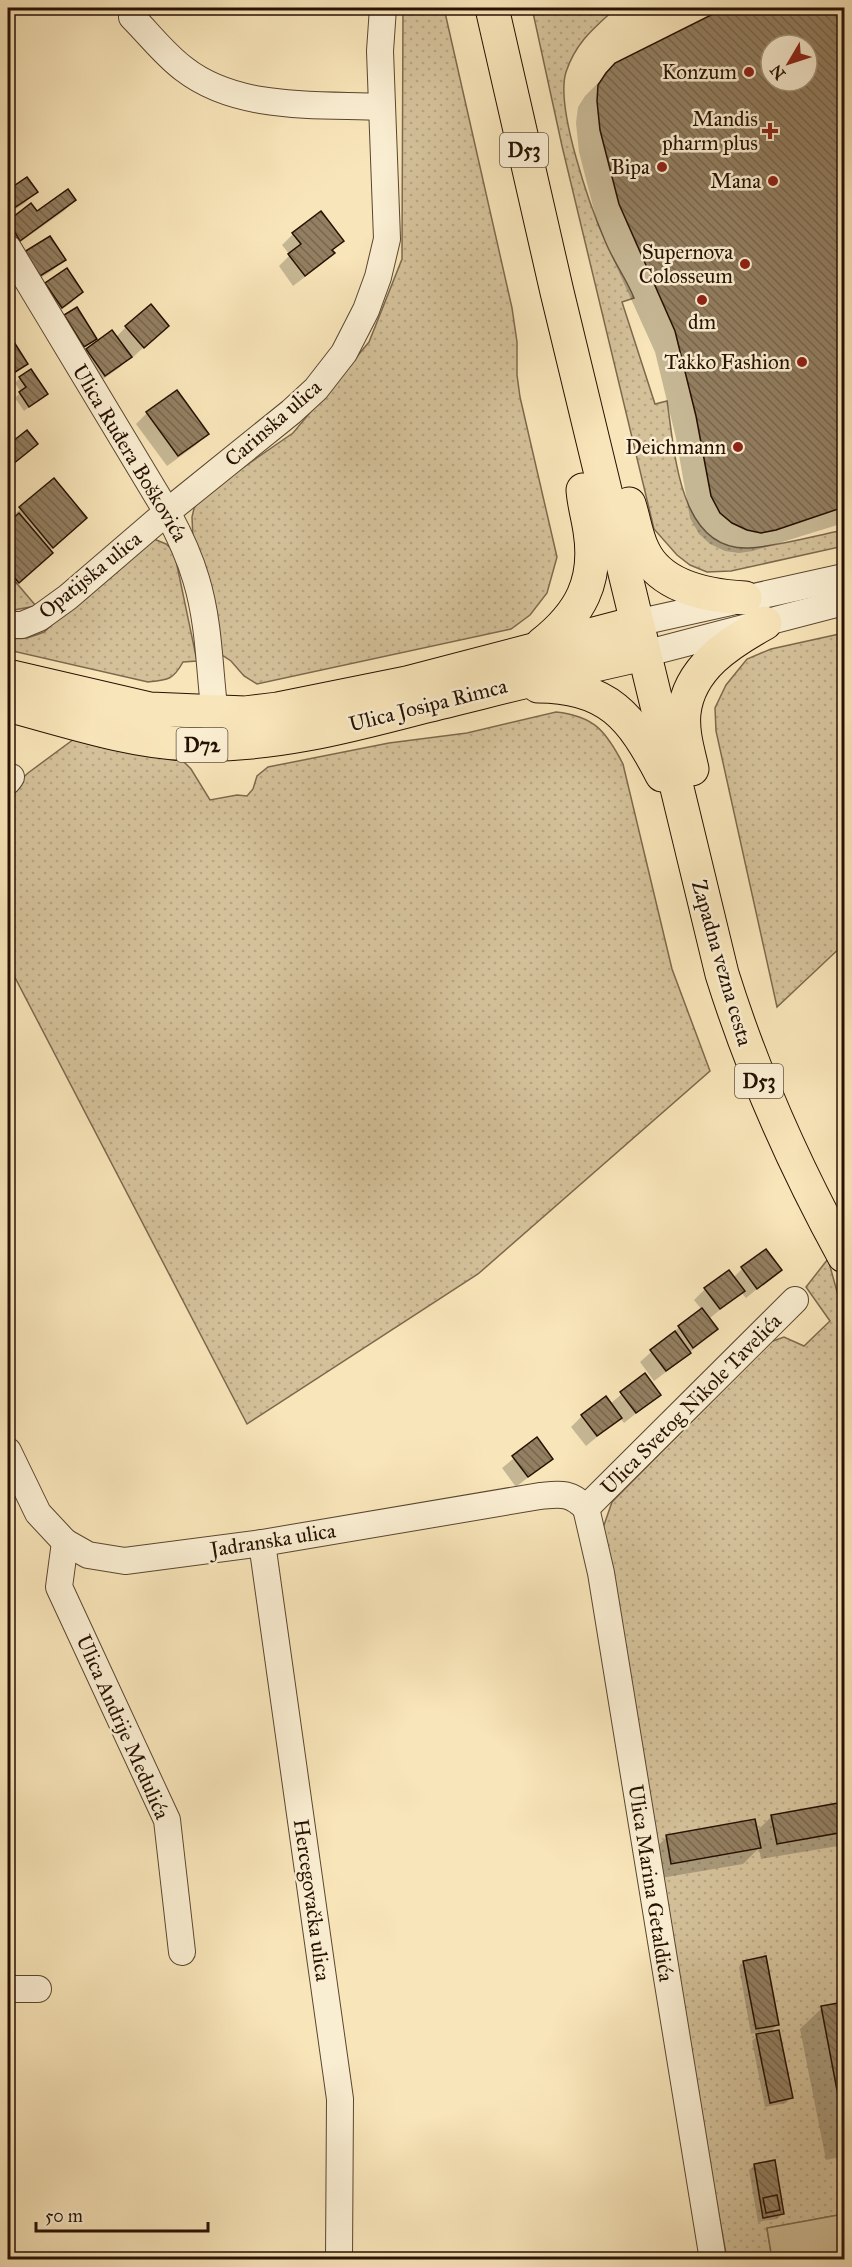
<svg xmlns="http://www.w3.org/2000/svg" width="852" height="2267" font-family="'IM FELL Great Primer',serif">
	<defs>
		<pattern id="grass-dots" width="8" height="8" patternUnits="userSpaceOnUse" patternTransform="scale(1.5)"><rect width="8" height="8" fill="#d4c19a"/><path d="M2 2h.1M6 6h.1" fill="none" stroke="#b6a583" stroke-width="1.8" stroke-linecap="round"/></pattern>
		<pattern id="building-back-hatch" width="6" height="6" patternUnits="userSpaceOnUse" patternTransform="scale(1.5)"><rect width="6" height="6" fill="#937f61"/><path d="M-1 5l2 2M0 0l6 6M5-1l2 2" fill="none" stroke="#78674e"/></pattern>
	</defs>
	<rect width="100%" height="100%" fill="#f8e5b9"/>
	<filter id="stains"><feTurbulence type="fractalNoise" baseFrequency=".00333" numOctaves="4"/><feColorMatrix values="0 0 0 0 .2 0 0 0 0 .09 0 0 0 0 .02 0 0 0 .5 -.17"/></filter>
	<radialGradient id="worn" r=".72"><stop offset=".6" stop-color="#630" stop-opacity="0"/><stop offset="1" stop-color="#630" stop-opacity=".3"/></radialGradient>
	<!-- grass -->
	<g fill="url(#grass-dots)" stroke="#7d694e" stroke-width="1.5">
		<polygon points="403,8 444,8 512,308 517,342 517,375 520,397 557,557 547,593 530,615 511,629 257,684 244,676 231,661 222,655 206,570 193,539 192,517 196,500 293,433 369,342 402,259"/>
		<path d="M 532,8 L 616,8 C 594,28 576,42 566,72 C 555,107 590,206 605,241 C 613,261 626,278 634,298 L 622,302 L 655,404 L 667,401 C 675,451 678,551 749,548 C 781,546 813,536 844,530 L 844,546 L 731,571 L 707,572 L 690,565 L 677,555 L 654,529 L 562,146 Z"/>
		<path d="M 154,539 L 166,544 L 174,551 L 197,661 L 183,662 C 173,680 168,680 148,682 L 8,650 L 8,637 C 21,641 31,637 44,632 L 132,550 Z"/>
		<polygon points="8,573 36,606 8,611"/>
		<polygon points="844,633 844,944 777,1007 716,731 715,708 726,685 747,659 771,649"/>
		<path d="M 556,712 C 594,716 606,731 623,764 L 672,969 L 710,1071 L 478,1274 L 247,1424 L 8,964 L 8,792 L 28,773 L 74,739 L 178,756 L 191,769 L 210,800 L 237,795 L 247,796 L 253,789 L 257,776 L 268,767 L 389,743 L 467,733 Z"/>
		<polygon points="828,1259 841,1306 844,1312 844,2214 767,2228 772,2259 727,2259 629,1732 603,1528 612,1502 770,1342 784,1337 804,1346 830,1321 806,1287"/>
	</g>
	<!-- park -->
	<polygon fill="#d4c19a" stroke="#7d694e" stroke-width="1.5" points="844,2214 844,2259 772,2259 767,2228"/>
	<!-- shadow -->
	<g fill="#0003" fill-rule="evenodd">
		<path d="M 728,8 L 844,8 L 844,523 L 753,551 L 739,553 L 725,551 L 710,544 L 699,534 L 690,518 L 676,438 L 655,352 L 598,226 L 579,152 L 576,123 L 578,107 L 585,96 L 616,65 ZM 771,45 L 807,45 L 807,81 L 771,81 Z"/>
		<polygon points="27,179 36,192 25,203 8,214 8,192"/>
		<polygon points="74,200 64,211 9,250 8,223 31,205 36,213"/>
		<polygon points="293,234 342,240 322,264 293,286 279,266 290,255 282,245"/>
		<polygon points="25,253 64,259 53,270 28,286"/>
		<polygon points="66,270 81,292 71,303 50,317 35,295 46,284"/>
		<polygon points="65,316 95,338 78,351 60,321"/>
		<polygon points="167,326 132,358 131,356 119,368 93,386 76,361 87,350 116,337 126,327"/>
		<polygon points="14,344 27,364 8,377 8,348"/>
		<polygon points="20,378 46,394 24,411 15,398 21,392 15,383"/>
		<polygon points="176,392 207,434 196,445 167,466 136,424 147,413"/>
		<polygon points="27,432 36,444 8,469 8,447"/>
		<polygon points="53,480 75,529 49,551 40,564 8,592 8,525 11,522 9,519"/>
		<polygon points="742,1269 780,1270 746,1298 741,1292 709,1319 716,1329 678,1363 654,1381 640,1362 678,1328 702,1310 694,1300 705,1289 733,1278"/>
		<polygon points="644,1375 659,1395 624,1423 620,1418 586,1446 571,1427 582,1416 610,1404"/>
		<polygon points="536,1440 551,1459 516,1487 502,1468"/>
		<polygon points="844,1804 844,1845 761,1859 759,1848 743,1864 655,1879 650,1853 667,1837 756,1832 772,1816"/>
		<polygon points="744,1962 777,2025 772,2030 751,2034 739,1967"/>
		<polygon points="844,2003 844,2156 826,2160 800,2029 822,2008"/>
		<polygon points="757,2036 791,2097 786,2103 765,2107 752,2041"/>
		<polygon points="755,2165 782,2214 777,2219 758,2222 749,2170"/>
	</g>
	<!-- building -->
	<g fill="url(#building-back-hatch)" stroke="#261102" stroke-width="1.5" fill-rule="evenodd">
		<path d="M 725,8 L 844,8 L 844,507 L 776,530 L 761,533 L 747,530 L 732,523 L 720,513 L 711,496 L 696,416 L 675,331 L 619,204 L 600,130 L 597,101 L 598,85 L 606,73 L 615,63 ZM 771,45 L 807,45 L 807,81 L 771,81 Z"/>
		<polygon points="27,177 38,192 8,212 8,190"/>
		<polygon points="68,189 76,200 20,241 8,221 31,203 37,211"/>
		<polygon points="321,211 344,241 332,250 335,253 305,276 288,254 301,244 292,233"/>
		<polygon points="50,236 66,260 40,276 24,252"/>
		<polygon points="67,268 83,292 62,308 45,283"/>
		<polygon points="151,304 169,326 144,348 125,326"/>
		<polygon points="77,307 97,339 84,347 64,315"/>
		<polygon points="112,330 132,357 105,376 86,349"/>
		<polygon points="14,342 28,364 9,376 8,346"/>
		<polygon points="31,369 48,394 29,407 19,392 26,387 19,377"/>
		<polygon points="177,390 209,434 178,456 146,412"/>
		<polygon points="27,430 38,444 8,468 8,445"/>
		<polygon points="54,478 87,518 53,548 19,507"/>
		<polygon points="19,513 53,553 19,583 8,570 8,523"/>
		<polygon points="766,1249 782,1270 757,1289 741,1267"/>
		<polygon points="729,1270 745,1291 720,1309 704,1288"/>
		<polygon points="702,1308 718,1329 693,1348 678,1326"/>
		<polygon points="675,1331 691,1353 666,1371 650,1350"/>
		<polygon points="645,1373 661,1395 636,1413 620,1392"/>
		<polygon points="606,1396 622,1418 597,1436 581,1415"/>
		<polygon points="537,1437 553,1459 528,1477 512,1456"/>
		<polygon points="844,1802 844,1832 777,1844 771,1815"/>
		<polygon points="755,1819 761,1848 671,1864 666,1835"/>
		<polygon points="766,1956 779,2025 756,2029 743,1961"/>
		<polygon points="844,2002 844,2127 821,2006"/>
		<polygon points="779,2030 793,2098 770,2103 756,2034"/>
		<polygon points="775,2160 784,2214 763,2218 754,2164"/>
		<polygon points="777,2195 780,2210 766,2213 763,2198"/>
	</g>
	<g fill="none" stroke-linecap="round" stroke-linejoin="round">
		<defs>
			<g id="street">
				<path d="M 132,17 C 149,34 165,55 184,69 C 238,111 318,104 382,107"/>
				<path d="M 8,248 L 167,512 C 179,534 189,555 196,579 C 211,628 209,680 217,730"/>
				<polyline points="636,623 844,577"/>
				<polyline points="8,625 22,625 39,618 68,597 167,512 291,412 316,389 344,353 366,310 378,277 387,239 380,51 383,8"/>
				<polyline points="644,654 844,602"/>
				<polyline points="8,781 11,777"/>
				<path d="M 8,1451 L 38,1513 L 65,1542 L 88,1555 L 125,1561 L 262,1543 L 540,1496 C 561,1494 570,1492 586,1508"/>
				<polyline points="586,1508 601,1573 713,2260"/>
				<polyline points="586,1508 795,1300"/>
				<polyline points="65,1542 59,1587 167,1820 182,1952"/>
				<polyline points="262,1543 340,2099 339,2260"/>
				<polyline points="8,1989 38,1989"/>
			</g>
			<g id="primary">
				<path d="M 492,8 L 557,292 L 722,974 C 753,1073 794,1165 844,1256"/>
				<path d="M 629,504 C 634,519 636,536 643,550 C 660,587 708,596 745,598"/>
				<path d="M 542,644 C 580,614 598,582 590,531 C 588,517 584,504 583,490"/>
				<polyline points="8,676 150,709 245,713 278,709 407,683 636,623"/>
				<path d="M 538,686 C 608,686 632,717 662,775"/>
				<path d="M 8,705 C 65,720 130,742 190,744 C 269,747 346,727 422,707 C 496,689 569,670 644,654"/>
				<path d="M 692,769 C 688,751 682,732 684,713 C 689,668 729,643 765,623"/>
			</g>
		</defs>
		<!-- street casing -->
		<use href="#street" stroke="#5a4630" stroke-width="28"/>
		<!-- primary casing -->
		<use href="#primary" stroke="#261102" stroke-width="35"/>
		<!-- street -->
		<use href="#street" stroke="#faeed2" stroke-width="26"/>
		<!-- primary -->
		<use href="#primary" stroke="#f8e5b9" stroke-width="33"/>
	</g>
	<!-- markers -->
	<g fill="#8f2418" stroke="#faeed2" stroke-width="2">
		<circle cx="749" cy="72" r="6"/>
		<path d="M767 122h6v6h6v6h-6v6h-6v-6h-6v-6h6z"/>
		<circle cx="662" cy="167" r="6"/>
		<circle cx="773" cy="181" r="6"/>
		<circle cx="745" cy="264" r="6"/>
		<circle cx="702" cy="300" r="6"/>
		<circle cx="802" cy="362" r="6"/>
		<circle cx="738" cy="447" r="6"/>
	</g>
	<g text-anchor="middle" stroke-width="5" stroke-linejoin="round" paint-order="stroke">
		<!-- shield labels -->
		<g fill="#faeed2" stroke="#665340" stroke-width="1.5">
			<rect x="500" y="133" width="48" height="34" rx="4.5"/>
			<rect x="176.5" y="728" width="51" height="34" rx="4.5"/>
			<rect x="735" y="1064" width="48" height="34" rx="4.5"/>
		</g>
		<g font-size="20" font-weight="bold" fill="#261102">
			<text x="524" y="157">D53</text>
			<text x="202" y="752">D72</text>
			<text x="759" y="1088">D53</text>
		</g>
		<!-- poi labels -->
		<g font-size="21" fill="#261102" stroke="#faeed2" text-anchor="end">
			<text x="737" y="79">Konzum</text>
			<text x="758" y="126">Mandis<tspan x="758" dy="24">pharm plus</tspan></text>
			<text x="650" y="174">Bipa</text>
			<text x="761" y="188">Mana</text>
			<text x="733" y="259">Supernova<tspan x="733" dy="24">Colosseum</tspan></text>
			<text x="702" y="329" text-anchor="middle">dm</text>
			<text x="790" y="369">Takko Fashion</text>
			<text x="726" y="454">Deichmann</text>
		</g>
		<!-- street labels -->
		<g font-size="21" fill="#261102" stroke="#faeed2">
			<text transform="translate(273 423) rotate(-41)" y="7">Carinska ulica</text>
			<text transform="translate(130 453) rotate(59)" y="7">Ulica Ruđera Boškovića</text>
			<text transform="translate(90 575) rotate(-39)" y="7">Opatijska ulica</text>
			<text transform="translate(428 705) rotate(-14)" y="7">Ulica Josipa Rimca</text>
			<text transform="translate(722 963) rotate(74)" y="7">Zapadna vezna cesta</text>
			<text transform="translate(691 1404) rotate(-45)" y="7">Ulica Svetog Nikole Tavelića</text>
			<text transform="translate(273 1540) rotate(-9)" y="7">Jadranska ulica</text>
			<text transform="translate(123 1727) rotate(66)" y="7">Ulica Andrije Medulića</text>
			<text transform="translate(651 1883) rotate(81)" y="7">Ulica Marina Getaldića</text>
			<text transform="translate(312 1900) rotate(82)" y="7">Hercegovačka ulica</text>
		</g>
	</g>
	<!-- margin -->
	<rect width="852" height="2267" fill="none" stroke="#f8e5b9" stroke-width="30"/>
	<rect x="9" y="9" width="834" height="2249" fill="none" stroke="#261102" stroke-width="3"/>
	<rect x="15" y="15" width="822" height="2237" fill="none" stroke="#261102" stroke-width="1.5"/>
	<!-- north arrow -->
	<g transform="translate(789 63) rotate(231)"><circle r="28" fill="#faeed2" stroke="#a5967f" stroke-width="1.5"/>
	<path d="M0-4.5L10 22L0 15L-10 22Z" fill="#8f2418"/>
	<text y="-9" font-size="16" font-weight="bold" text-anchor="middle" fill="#261102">N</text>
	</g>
	<!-- scale -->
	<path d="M36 2222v9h172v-9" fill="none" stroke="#261102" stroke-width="3"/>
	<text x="45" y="2222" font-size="18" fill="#261102" stroke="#faeed2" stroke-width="4.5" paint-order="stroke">50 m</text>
	<rect width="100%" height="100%" filter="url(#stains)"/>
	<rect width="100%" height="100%" fill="url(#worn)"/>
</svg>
